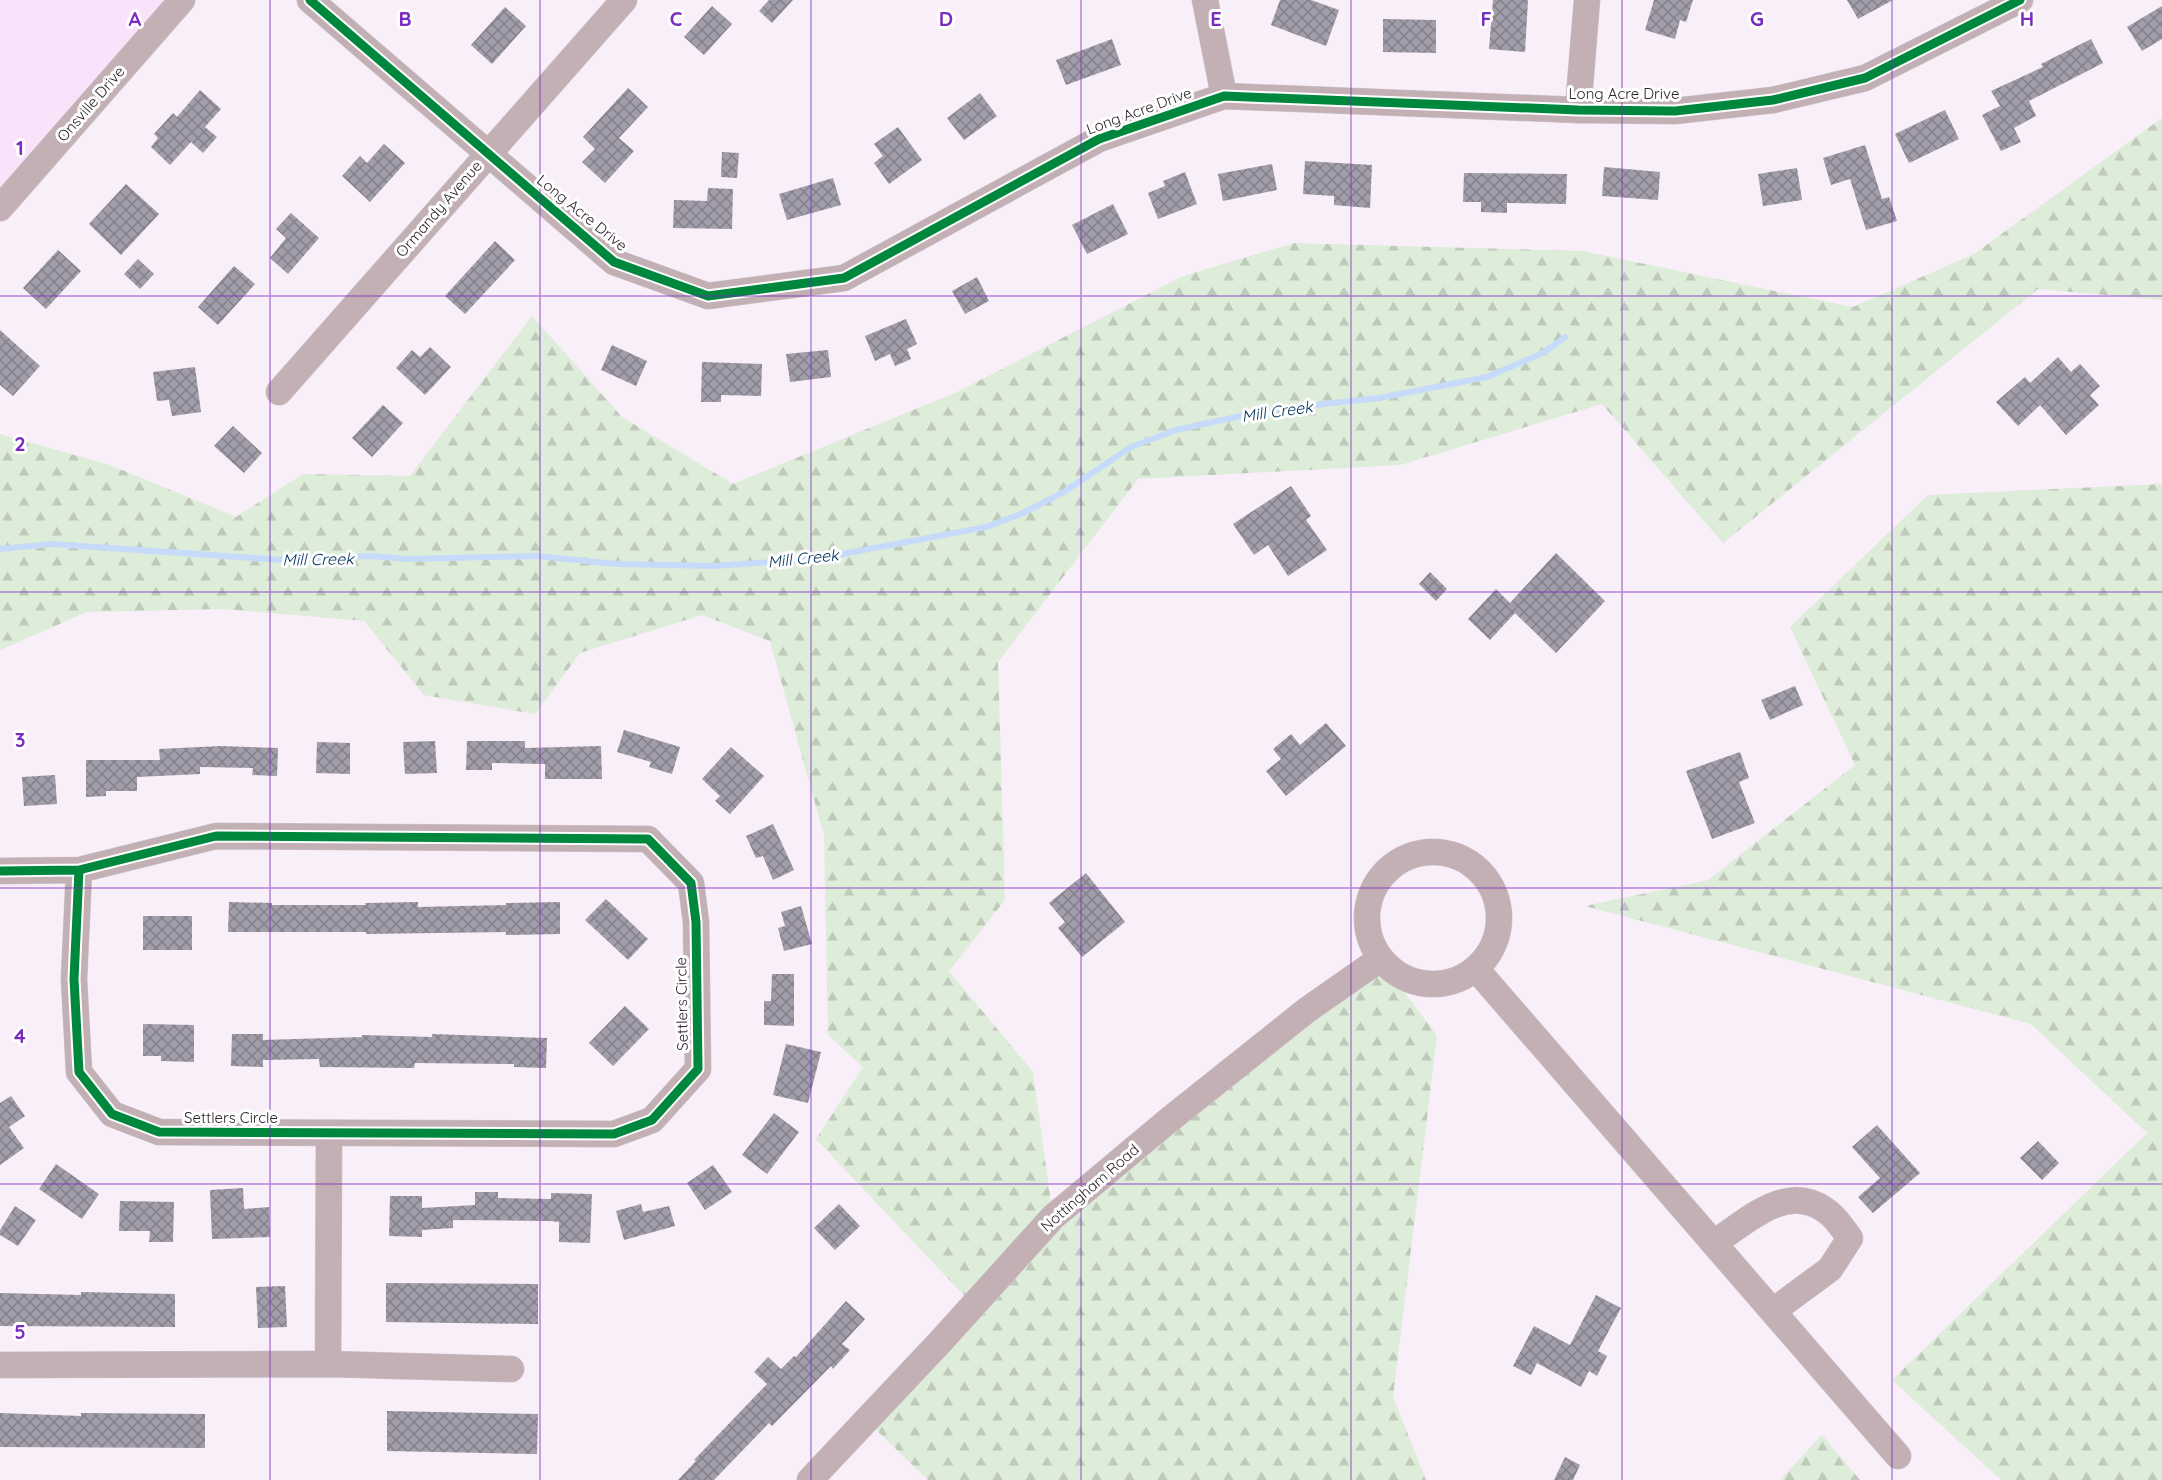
<svg xmlns="http://www.w3.org/2000/svg" width="2162" height="1480" font-family="Quicksand,sans-serif">
	<defs>
		<pattern id="forest-firs" width="22" height="20" patternUnits="userSpaceOnUse" patternTransform="scale(1.5)"><rect width="22" height="20" fill="#deecda"/><path d="M5 1l3.5 6h-7zM16 11l3.5 6h-7z" fill="#bfcabb"/></pattern>
		<pattern id="building-cross-hatch" width="8" height="8" patternUnits="userSpaceOnUse" patternTransform="scale(1.5)"><rect width="8" height="8" fill="#a19daa"/><path d="M0 0l8 8M0 8l8-8" fill="none" stroke="#84808b"/></pattern>
	</defs>
	<rect width="100%" height="100%" fill="#f8eff8"/>
	<!-- built -->
	<polygon fill="#f9e3fa" points="0,0 182,0 0,208"/>
	<!-- forest -->
	<g fill="url(#forest-firs)">
		<polygon points="2162,118 2162,300 2038,289 1723,543 1602,404 1400,465 1138,479 998,662 1005,900 949,971 1033,1072 1053,1217 1380,959 1437,1036 1393,1397 1426,1480 928,1480 866,1420 973,1305 816,1139 863,1067 828,1035 824,836 770,641 702,615 580,653 535,714 424,695 364,621 223,609 87,612 0,650 0,434 110,465 236,517 303,474 410,476 532,316 622,417 733,484 957,392 1183,276 1294,243 1582,251 1853,307 1974,254"/>
		<polygon points="2162,484 2162,1480 2001,1480 1892,1380 2147,1133 2031,1024 1585,906 1708,880 1855,765 1790,627 1928,495"/>
		<polygon points="1822,1435 1860,1480 1780,1480"/>
	</g>
	<g fill="none" stroke-linecap="round" stroke-linejoin="round">
		<!-- stream -->
		<polyline stroke="#c5dbf9" stroke-width="6" points="0,549 52,544 283,560 371,556 407,559 536,556 617,564 714,566 816,559 986,527 1021,514 1062,493 1131,447 1176,430 1269,410 1379,398 1487,377 1543,353 1565,337"/>
	</g>
	<!-- building -->
	<g fill="url(#building-cross-hatch)">
		<polygon points="769,0 793,0 772,23 759,11"/>
		<polygon points="1280,0 1311,0 1339,10 1326,46 1271,25"/>
		<polygon points="1493,0 1528,0 1525,52 1489,49"/>
		<polygon points="1654,0 1693,0 1686,22 1680,20 1675,39 1645,30"/>
		<polygon points="1847,0 1893,0 1858,19"/>
		<polygon points="712,6 732,24 704,55 684,37"/>
		<polygon points="2162,6 2162,39 2142,51 2127,27"/>
		<polygon points="505,7 526,26 492,64 471,45"/>
		<polygon points="1383,19 1436,20 1436,53 1383,52"/>
		<polygon points="1112,39 1121,65 1066,85 1056,60"/>
		<polygon points="2091,39 2103,63 2029,101 2036,116 2014,128 2021,142 2001,151 1982,115 2000,106 1991,91 2043,67 2041,64"/>
		<polygon points="628,88 648,107 619,138 634,151 605,183 582,162 595,149 583,137"/>
		<polygon points="200,90 221,109 205,127 217,137 203,153 191,142 170,165 151,147 158,138 154,134 173,113 177,117"/>
		<polygon points="980,93 997,116 964,140 947,118"/>
		<polygon points="1945,110 1959,139 1909,163 1895,134"/>
		<polygon points="898,127 922,160 889,184 874,163 883,156 874,144"/>
		<polygon points="384,144 405,163 370,202 342,176 360,156 367,163"/>
		<polygon points="1865,145 1882,199 1889,197 1897,221 1866,230 1850,179 1831,185 1823,158"/>
		<polygon points="722,152 739,153 737,178 721,177"/>
		<polygon points="1305,161 1372,165 1370,208 1334,205 1334,196 1303,194"/>
		<polygon points="1272,164 1277,190 1223,201 1218,174"/>
		<polygon points="1604,167 1660,172 1658,200 1602,196"/>
		<polygon points="1797,168 1802,200 1763,206 1758,174"/>
		<polygon points="1185,172 1197,204 1158,219 1148,193 1165,186 1163,181"/>
		<polygon points="1464,173 1567,174 1566,204 1507,203 1507,213 1481,212 1481,202 1463,202"/>
		<polygon points="833,178 841,205 787,220 779,194"/>
		<polygon points="126,184 159,214 121,255 89,224"/>
		<polygon points="708,188 733,189 732,229 673,228 674,200 707,201"/>
		<polygon points="1113,204 1128,234 1087,254 1072,225"/>
		<polygon points="291,213 319,238 288,274 270,258 286,238 276,229"/>
		<polygon points="495,241 515,260 465,314 445,296"/>
		<polygon points="58,250 81,271 46,309 23,288"/>
		<polygon points="138,259 154,274 140,289 124,274"/>
		<polygon points="234,266 255,284 218,325 198,307"/>
		<polygon points="977,277 989,301 965,314 952,291"/>
		<polygon points="906,319 917,344 907,349 911,359 895,366 890,354 875,361 865,336"/>
		<polygon points="0,330 40,366 13,396 0,385"/>
		<polygon points="612,345 647,361 636,386 601,370"/>
		<polygon points="430,347 451,367 425,395 396,368 412,350 420,357"/>
		<polygon points="828,350 831,377 790,382 786,354"/>
		<polygon points="2058,357 2071,372 2080,364 2100,386 2090,395 2099,405 2066,435 2040,405 2018,426 1996,402 2025,377 2030,383"/>
		<polygon points="702,362 762,364 761,396 721,395 721,402 701,402"/>
		<polygon points="195,367 201,412 172,416 169,400 157,401 153,372"/>
		<polygon points="383,405 403,423 372,457 352,438"/>
		<polygon points="233,426 262,453 244,473 214,446"/>
		<polygon points="1291,486 1311,516 1306,520 1327,550 1288,576 1268,545 1254,555 1233,524"/>
		<polygon points="1556,553 1605,601 1556,653 1515,613 1490,640 1468,619 1496,589 1510,603"/>
		<polygon points="1430,572 1447,589 1436,601 1419,584"/>
		<polygon points="1795,686 1803,705 1770,720 1761,700"/>
		<polygon points="1326,723 1346,746 1286,796 1266,771 1281,759 1273,749 1291,734 1300,745"/>
		<polygon points="624,730 680,747 672,774 649,767 651,762 617,752"/>
		<polygon points="435,741 437,773 405,774 403,742"/>
		<polygon points="467,741 525,741 525,748 601,746 602,779 545,779 545,764 492,763 492,770 466,770"/>
		<polygon points="317,742 350,743 350,774 316,773"/>
		<polygon points="221,746 278,748 277,776 252,775 253,768 200,767 200,774 137,777 137,791 106,791 106,796 86,797 86,760 160,760 159,749"/>
		<polygon points="731,747 764,776 730,814 715,801 720,796 702,779"/>
		<polygon points="1740,752 1749,778 1739,782 1755,823 1712,839 1686,771"/>
		<polygon points="55,775 57,804 24,806 22,777"/>
		<polygon points="773,824 794,870 773,880 763,856 756,858 746,836"/>
		<polygon points="1086,873 1125,922 1082,957 1058,928 1065,922 1049,903"/>
		<polygon points="606,899 648,939 628,960 585,920"/>
		<polygon points="229,902 272,903 272,905 366,905 365,903 418,902 418,907 506,905 506,903 560,902 560,934 506,935 506,932 366,934 366,932 228,932"/>
		<polygon points="801,906 812,944 784,951 778,928 785,926 781,912"/>
		<rect x="143" y="916" width="49" height="34"/>
		<polygon points="772,974 794,974 794,1026 764,1025 764,1001 771,1001"/>
		<polygon points="625,1006 649,1029 613,1066 589,1043"/>
		<polygon points="143,1024 194,1025 194,1062 161,1061 161,1056 143,1056"/>
		<polygon points="232,1034 263,1034 263,1040 362,1037 362,1035 432,1037 432,1034 547,1038 546,1068 514,1067 514,1064 415,1063 414,1068 320,1067 319,1059 263,1060 263,1067 231,1066"/>
		<polygon points="786,1044 821,1052 808,1103 773,1095"/>
		<polygon points="11,1096 25,1116 9,1127 24,1148 0,1165 0,1103"/>
		<polygon points="774,1113 799,1132 767,1174 742,1155"/>
		<polygon points="1877,1125 1920,1173 1873,1213 1858,1197 1880,1178 1852,1147"/>
		<polygon points="2038,1141 2059,1163 2042,1180 2020,1158"/>
		<polygon points="56,1164 99,1194 82,1219 39,1189"/>
		<polygon points="713,1165 732,1192 705,1210 687,1183"/>
		<polygon points="243,1188 244,1209 269,1207 270,1237 212,1239 210,1190"/>
		<polygon points="475,1192 498,1192 498,1198 551,1199 551,1193 592,1194 590,1243 559,1242 559,1222 550,1221 453,1220 453,1228 422,1230 422,1237 389,1236 390,1196 422,1196 422,1208 475,1205"/>
		<polygon points="120,1201 174,1202 173,1242 149,1242 150,1231 119,1231"/>
		<polygon points="641,1204 643,1212 669,1206 675,1226 624,1240 616,1211"/>
		<polygon points="839,1204 860,1226 835,1250 814,1228"/>
		<polygon points="15,1206 36,1220 18,1246 0,1235 0,1230"/>
		<polygon points="386,1283 538,1284 538,1324 386,1322"/>
		<polygon points="285,1286 287,1327 258,1328 256,1287"/>
		<polygon points="81,1292 175,1294 175,1327 0,1326 0,1293 81,1295"/>
		<polygon points="1596,1295 1621,1308 1598,1351 1607,1356 1597,1376 1589,1371 1581,1387 1537,1363 1531,1375 1513,1366 1534,1326 1570,1345"/>
		<polygon points="846,1301 865,1319 842,1344 850,1350 833,1369 831,1366 772,1426 769,1423 714,1480 678,1480 696,1461 694,1460 767,1384 754,1372 768,1357 781,1369 794,1356 796,1357"/>
		<polygon points="387,1411 538,1414 537,1454 387,1451"/>
		<polygon points="0,1413 81,1416 81,1413 205,1414 205,1448 0,1447"/>
		<polygon points="1565,1457 1580,1465 1573,1480 1554,1480"/>
	</g>
	<g fill="none" stroke-linecap="round" stroke-linejoin="round">
		<defs>
			<g id="minor">
				<polyline points="310,0 614,262 708,296 844,278 1099,139 1224,96 1578,110 1675,111 1773,100 1865,78 2020,0"/>
				<polyline points="1205,0 1224,96"/>
				<polyline points="1578,110 1587,0"/>
				<polyline points="0,208 182,0"/>
				<polyline points="279,392 624,0"/>
				<circle cx="1433" cy="918" r="66"/>
				<polyline points="0,871 79,870 216,836 648,839 691,883 696,922 698,1069 652,1120 614,1134 159,1132 112,1114 79,1072 74,979 79,870"/>
				<polyline points="1477,970 1898,1456"/>
				<path d="M 1714,1243 C 1746,1222 1786,1182 1825,1210 C 1835,1216 1843,1229 1850,1238 L 1830,1269 L 1773,1311"/>
				<polyline points="328,1364 329,1133"/>
				<polyline points="0,1365 328,1364 511,1369"/>
				<polyline points="810,1480 941,1341 1053,1217 1169,1120 1307,1010 1380,959"/>
			</g>
		</defs>
		<!-- minor casing -->
		<use href="#minor" stroke="#d3cbd3" stroke-width="27"/>
		<!-- minor -->
		<use href="#minor" stroke="#c2b0b4" stroke-width="26"/>
		<defs>
			<g id="cycleway">
				<polyline points="310,0 614,262 708,296 844,278 1099,139 1224,96 1578,110 1675,111 1773,100 1865,78 2020,0"/>
				<polyline points="0,871 79,870 216,836 648,839 691,883 696,922 698,1069 652,1120 614,1134 159,1132 112,1114 79,1072 74,979 79,870"/>
			</g>
		</defs>
		<!-- cycleway casing -->
		<use href="#cycleway" stroke="#fefefe" stroke-width="13"/>
		<!-- cycleway -->
		<use href="#cycleway" stroke="#00873e" stroke-width="9"/>
	</g>
	<!-- grid -->
	<path fill="none" stroke="#7b2cbf" stroke-width="1.5" stroke-opacity="0.55" d="M 270,0 L 270,1480M 540,0 L 540,1480M 811,0 L 811,1480M 1081,0 L 1081,1480M 1351,0 L 1351,1480M 1622,0 L 1622,1480M 1892,0 L 1892,1480M 0,296 L 2162,296M 0,592 L 2162,592M 0,888 L 2162,888M 0,1184 L 2162,1184"/>
	<g text-anchor="middle" stroke-width="6" stroke-linejoin="round" paint-order="stroke">
		<!-- street labels -->
		<g font-size="15" fill="#2d232d" stroke="#fefefe">
			<text x="1624" y="99">Long Acre Drive</text>
			<text transform="translate(91 104) rotate(-49)" y="5">Onsville Drive</text>
			<text transform="translate(1139 111) rotate(-20)" y="5">Long Acre Drive</text>
			<text transform="translate(439 209) rotate(-49)" y="5">Ormandy Avenue</text>
			<text transform="translate(582 213) rotate(39)" y="5">Long Acre Drive</text>
			<text transform="translate(682 1004) rotate(-91)" y="5">Settlers Circle</text>
			<text x="231" y="1123">Settlers Circle</text>
			<text transform="translate(1090 1188) rotate(-41)" y="5">Nottingham Road</text>
		</g>
		<!-- water labels -->
		<g font-size="16" font-style="italic" fill="#053561" stroke="#fefefe">
			<text transform="translate(1277 411) rotate(-8)" y="6">Mill Creek</text>
			<text transform="translate(803 558) rotate(-6)" y="6">Mill Creek</text>
			<text transform="translate(318 559) rotate(-1)" y="6">Mill Creek</text>
		</g>
	</g>
	<g font-size="20" text-anchor="middle" font-weight="bold" fill="#7b2cbf" stroke="#fefefe" stroke-width="6" stroke-linejoin="round" paint-order="stroke">
		<text x="135" y="26">A</text>
		<text x="405" y="26">B</text>
		<text x="676" y="26">C</text>
		<text x="946" y="26">D</text>
		<text x="1216" y="26">E</text>
		<text x="1486" y="26">F</text>
		<text x="1757" y="26">G</text>
		<text x="2027" y="26">H</text>
		<text x="20" y="155">1</text>
		<text x="20" y="451">2</text>
		<text x="20" y="747">3</text>
		<text x="20" y="1043">4</text>
		<text x="20" y="1339">5</text>
	</g>
</svg>
